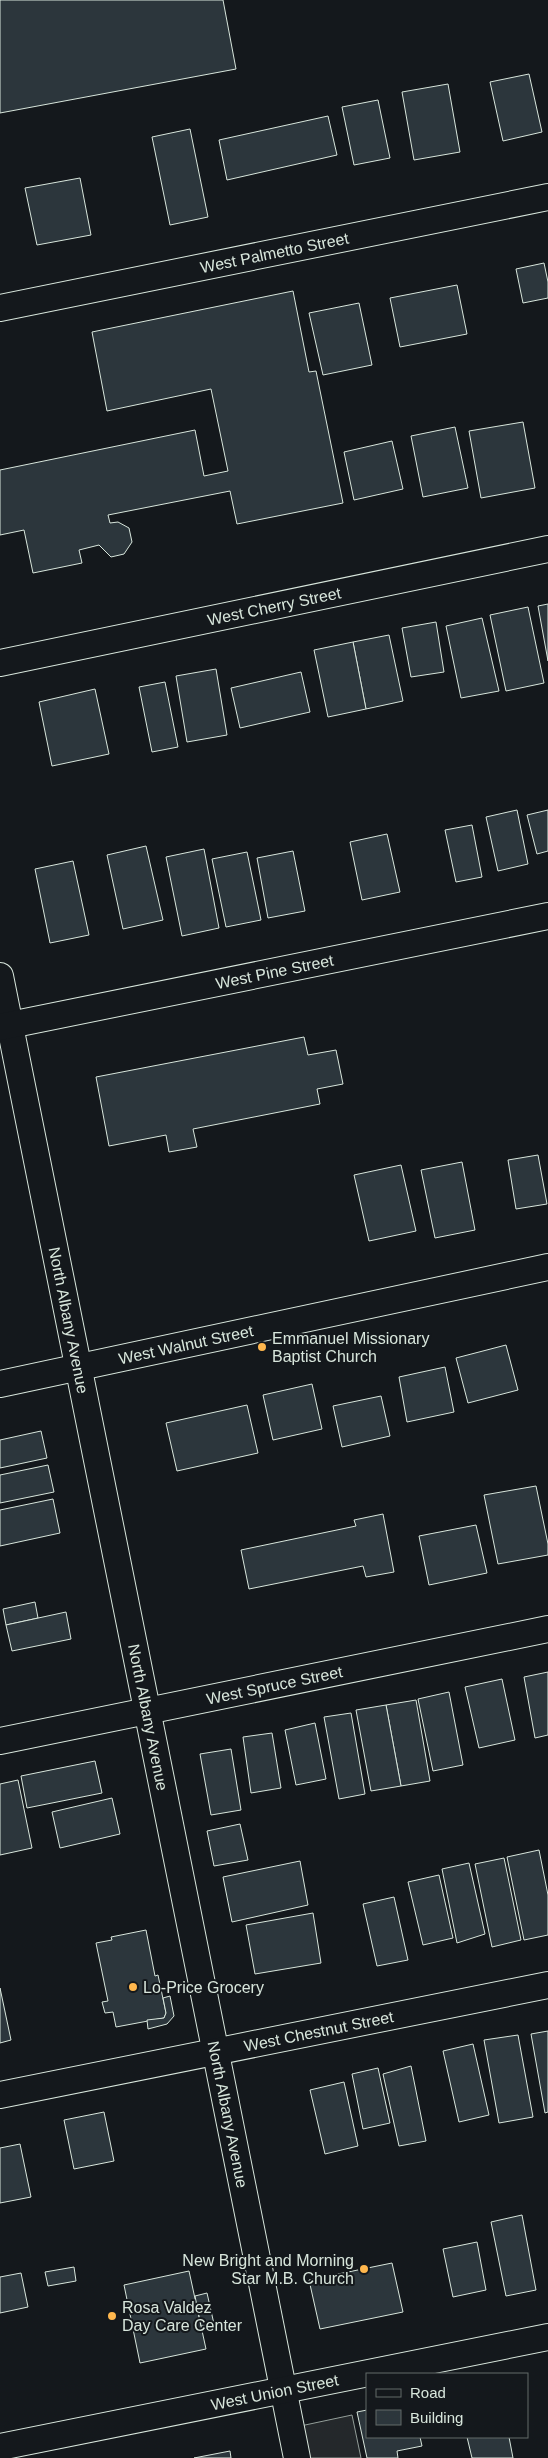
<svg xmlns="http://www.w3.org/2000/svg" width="548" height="2458" font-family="Arial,sans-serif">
	<rect width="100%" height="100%" fill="#14181c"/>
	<!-- parking -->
	<polygon fill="#24282b" stroke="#939e99" points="352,2415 361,2458 297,2458 291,2428"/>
	<!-- building -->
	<g fill="#2c363c" stroke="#d8e6dc">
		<polygon points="0,0 223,0 236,69 0,113"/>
		<polygon points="529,74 542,132 503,141 490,82"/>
		<polygon points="448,84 460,152 414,160 402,92"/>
		<polygon points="378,100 390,158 354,165 342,107"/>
		<polygon points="328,116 337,155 227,180 219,140"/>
		<polygon points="190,129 208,217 170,225 152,137"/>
		<polygon points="80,178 91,235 37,245 25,188"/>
		<polygon points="544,263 548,282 548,298 523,303 516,269"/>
		<polygon points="457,285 467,334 400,347 390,298"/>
		<polygon points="293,291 309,372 316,371 343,503 237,524 230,491 108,515 110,523 118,522 129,528 132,542 124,554 111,557 99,545 79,550 82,563 33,573 24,530 0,535 0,470 195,430 204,476 228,471 211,389 107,411 92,332"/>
		<polygon points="359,303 372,365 323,375 309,313"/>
		<polygon points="523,422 535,488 481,498 469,431"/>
		<polygon points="455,427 468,488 423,497 411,436"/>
		<polygon points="392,441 403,489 354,500 344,452"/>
		<polygon points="548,604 548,661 538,606"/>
		<polygon points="528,607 544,683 506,691 490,615"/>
		<polygon points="482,618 499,691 461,698 446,626"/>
		<polygon points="436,622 444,672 411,677 402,628"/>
		<polygon points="389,635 403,701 366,709 353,642"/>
		<polygon points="353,642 366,709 328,717 314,650"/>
		<polygon points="216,669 227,735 187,742 176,676"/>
		<polygon points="301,672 310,712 240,728 231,688"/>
		<polygon points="165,682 178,747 152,752 139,687"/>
		<polygon points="95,689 109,754 52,766 39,702"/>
		<polygon points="517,810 528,864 498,871 486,817"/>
		<polygon points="548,810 548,851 537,854 527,815"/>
		<polygon points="472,825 482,877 456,882 445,830"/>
		<polygon points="387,834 400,892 362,900 350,842"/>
		<polygon points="146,846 163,920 123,929 107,855"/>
		<polygon points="204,849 219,928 182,936 166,857"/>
		<polygon points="293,851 305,911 268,918 257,858"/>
		<polygon points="247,852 261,920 226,927 212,859"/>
		<polygon points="73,861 89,935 50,943 35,869"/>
		<polygon points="304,1037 308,1055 336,1050 343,1084 317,1089 320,1104 193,1129 197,1147 169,1152 166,1135 109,1146 96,1077"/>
		<polygon points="538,1155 547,1204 516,1209 508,1160"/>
		<polygon points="462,1162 475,1230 435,1238 421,1170"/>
		<polygon points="401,1165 416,1231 369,1241 354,1175"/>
		<polygon points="506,1345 518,1390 468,1403 456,1358"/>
		<polygon points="445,1367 454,1412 407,1422 399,1377"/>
		<polygon points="312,1384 322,1429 273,1440 263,1395"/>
		<polygon points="381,1396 390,1436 342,1447 333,1406"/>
		<polygon points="247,1405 258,1453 177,1471 166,1423"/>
		<polygon points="41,1431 47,1458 0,1468 0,1440"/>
		<polygon points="48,1465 54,1492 0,1503 0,1475"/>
		<polygon points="536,1486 548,1544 548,1555 498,1564 484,1495"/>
		<polygon points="53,1499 60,1533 0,1546 0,1510"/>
		<polygon points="383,1514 394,1572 366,1577 363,1566 249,1589 241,1550 356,1526 354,1520"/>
		<polygon points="476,1525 487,1573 429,1585 419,1536"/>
		<polygon points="35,1602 38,1618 6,1625 3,1609"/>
		<polygon points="66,1612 71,1639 12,1651 6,1625"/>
		<polygon points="548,1672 548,1735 535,1738 524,1677"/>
		<polygon points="502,1679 515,1740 479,1748 465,1687"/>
		<polygon points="449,1692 463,1765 433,1771 418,1699"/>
		<polygon points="416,1700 430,1781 401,1786 386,1705"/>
		<polygon points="386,1705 401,1786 371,1791 356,1710"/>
		<polygon points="351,1713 365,1794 339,1799 324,1717"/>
		<polygon points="315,1723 326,1779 296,1785 285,1730"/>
		<polygon points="272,1733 281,1788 251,1793 243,1737"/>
		<polygon points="231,1749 241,1810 211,1815 200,1754"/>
		<polygon points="95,1761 102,1793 27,1808 21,1776"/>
		<polygon points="18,1780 32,1848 0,1855 0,1784"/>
		<polygon points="112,1798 120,1834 60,1848 52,1812"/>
		<polygon points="240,1824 248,1860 214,1866 207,1831"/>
		<polygon points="539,1850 548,1895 548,1935 524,1940 507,1857"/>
		<polygon points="504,1858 521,1940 492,1947 475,1864"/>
		<polygon points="300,1861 308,1905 232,1922 223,1877"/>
		<polygon points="469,1863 485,1934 457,1943 442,1869"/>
		<polygon points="439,1875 453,1938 423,1945 408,1882"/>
		<polygon points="394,1897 408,1960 377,1966 363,1904"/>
		<polygon points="313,1913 321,1963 255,1974 246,1925"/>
		<polygon points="146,1930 155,1976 158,1975 166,2013 164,2018 116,2027 113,2012 105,2013 102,2002 108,2001 96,1943 112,1940 111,1937"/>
		<polygon points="0,1988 11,2040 0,2043"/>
		<polygon points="170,1996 174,2016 167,2024 148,2029 147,2020 164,2018 166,2013 163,1998"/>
		<polygon points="548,2031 548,2112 545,2113 531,2034"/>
		<polygon points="518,2035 533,2117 499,2123 484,2040"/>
		<polygon points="473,2044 489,2115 459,2122 443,2051"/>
		<polygon points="411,2066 426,2141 399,2146 383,2074"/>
		<polygon points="378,2068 390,2123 363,2129 352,2074"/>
		<polygon points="344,2082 358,2146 325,2154 310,2090"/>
		<polygon points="104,2112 114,2161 74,2169 64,2120"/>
		<polygon points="20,2144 31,2197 0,2203 0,2148"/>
		<polygon points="522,2215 536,2290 506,2296 491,2222"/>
		<polygon points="477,2242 486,2290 453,2297 443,2249"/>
		<polygon points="392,2263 403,2312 320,2329 309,2280"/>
		<polygon points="74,2267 76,2281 48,2286 45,2272"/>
		<polygon points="189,2271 206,2349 140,2363 124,2285"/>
		<polygon points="21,2273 28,2307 0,2313 0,2277"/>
		<polygon points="207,2293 214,2324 201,2326 195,2296"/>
		<polygon points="367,2410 367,2437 420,2437 422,2446 397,2451 398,2458 367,2458 357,2412"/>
		<polygon points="467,2437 509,2437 513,2458 472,2458"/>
		<polygon points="230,2451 231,2458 194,2458"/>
	</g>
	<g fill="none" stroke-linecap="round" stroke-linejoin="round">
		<defs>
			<g id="street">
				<path id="s1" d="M 0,308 L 548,197"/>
				<path id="s2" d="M 0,663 L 548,549"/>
				<path id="s3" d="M 0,976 L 297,2458"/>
				<path id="s4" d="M 0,1027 L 548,916"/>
				<path id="s5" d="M 0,1384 L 548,1267"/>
				<path id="s6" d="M 0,1741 L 548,1629"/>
				<path id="s7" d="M 0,2095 L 548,1985"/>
				<path id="s8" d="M 0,2447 L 548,2337"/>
			</g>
		</defs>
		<!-- street casing -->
		<use href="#street" stroke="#d8e6dc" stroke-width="28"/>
		<!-- street -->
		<use href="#street" stroke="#14181c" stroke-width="26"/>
	</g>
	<!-- markers -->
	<g fill="#ffb74d" stroke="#14181c" stroke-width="2">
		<circle cx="262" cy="1347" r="5"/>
		<circle cx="133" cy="1987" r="5"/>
		<circle cx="364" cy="2269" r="5"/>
		<circle cx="112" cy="2316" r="5"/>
	</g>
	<g text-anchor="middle" stroke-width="4" stroke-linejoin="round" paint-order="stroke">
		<!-- street labels -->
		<g font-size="16" fill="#d8e6dc" stroke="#14181c">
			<text dy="6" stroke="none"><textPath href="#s1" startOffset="280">West Palmetto Street</textPath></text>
			<text dy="6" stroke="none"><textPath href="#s2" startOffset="280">West Cherry Street</textPath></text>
			<text dy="6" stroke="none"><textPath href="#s4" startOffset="280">West Pine Street</textPath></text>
			<text dy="6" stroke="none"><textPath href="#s3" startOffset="351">North Albany Avenue</textPath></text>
			<text dy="6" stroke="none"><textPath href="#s5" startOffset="190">West Walnut Street</textPath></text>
			<text dy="6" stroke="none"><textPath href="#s6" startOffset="280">West Spruce Street</textPath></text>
			<text dy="6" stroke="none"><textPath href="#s3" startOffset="756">North Albany Avenue</textPath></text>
			<text dy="6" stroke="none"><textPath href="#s7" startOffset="325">West Chestnut Street</textPath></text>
			<text dy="6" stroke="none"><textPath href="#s3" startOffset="1161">North Albany Avenue</textPath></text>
			<text dy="6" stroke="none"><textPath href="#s8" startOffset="280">West Union Street</textPath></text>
		</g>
		<!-- poi labels -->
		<g font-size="16" fill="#d8e6dc" stroke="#14181c" text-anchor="start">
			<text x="272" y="1344">Emmanuel Missionary<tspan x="272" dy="18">Baptist Church</tspan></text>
			<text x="143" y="1993">Lo-Price Grocery</text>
			<text x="354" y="2266" text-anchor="end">New Bright and Morning<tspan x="354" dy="18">Star M.B. Church</tspan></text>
			<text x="122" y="2313">Rosa Valdez<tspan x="122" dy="18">Day Care Center</tspan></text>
		</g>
	</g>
	<!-- legend -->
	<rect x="366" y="2373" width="162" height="65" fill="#14181c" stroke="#626a69"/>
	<rect x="376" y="2389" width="25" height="8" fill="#14181c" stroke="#626a69"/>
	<text x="410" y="2398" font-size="15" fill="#d8e6dc">Road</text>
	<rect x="376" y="2410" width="25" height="15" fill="#2c363c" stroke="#626a69"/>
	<text x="410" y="2423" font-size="15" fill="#d8e6dc">Building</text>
</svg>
